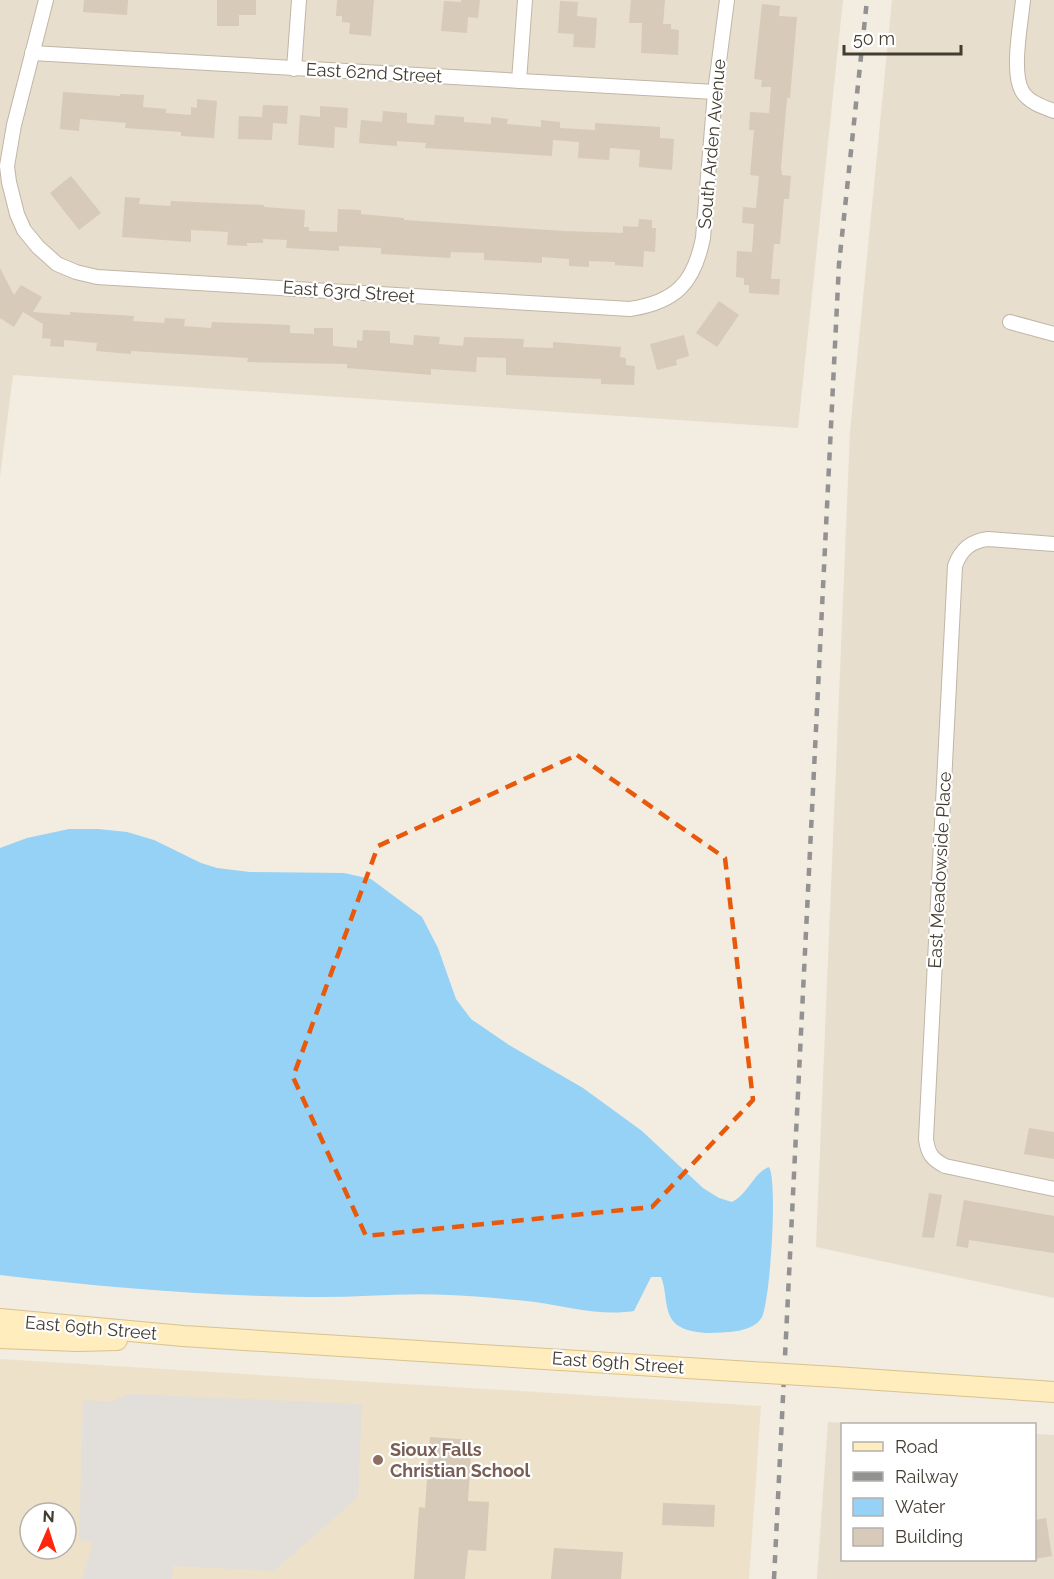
<svg xmlns="http://www.w3.org/2000/svg" width="1054" height="1579" font-family="Raleway,sans-serif">
	<rect width="100%" height="100%" fill="#f2ece1"/>
	<!-- residential -->
	<g fill="#e7dece">
		<polygon points="0,0 843,0 798,428 13,375 0,477"/>
		<polygon points="892,0 1054,0 1054,1298 816,1247 850,432"/>
		<polygon points="828,1422 866,1424 842,1424 842,1560 1034,1560 1035,1434 1054,1435 1054,1579 817,1579"/>
	</g>
	<!-- education -->
	<path fill="#ede1c9" fill-rule="evenodd" d="M 0,1359 L 761,1406 L 749,1579 L 0,1579 ZM 30,1513 L 66,1513 L 66,1549 L 30,1549 Z"/>
	<!-- parking -->
	<polygon fill="#e2deda" points="128,1394 362,1404 358,1497 274,1571 173,1566 172,1579 82,1579 93,1542 79,1540 83,1400 111,1402"/>
	<!-- water -->
	<path fill="#96d2f5" d="M 69,829 L 98,829 L 127,832 L 154,840 L 201,863 L 217,868 L 250,872 L 344,873 L 371,879 L 422,917 L 438,948 L 456,999 L 471,1019 L 509,1045 L 583,1088 L 642,1131 L 703,1188 L 719,1198 L 732,1202 C 749,1193 754,1172 769,1167 C 778,1182 770,1301 762,1317 C 753,1333 727,1332 711,1333 C 699,1333 681,1331 673,1321 C 664,1309 667,1291 661,1277 L 651,1277 L 634,1311 C 601,1316 568,1307 535,1302 C 507,1299 477,1296 449,1295 C 402,1292 355,1298 308,1297 C 205,1296 102,1287 0,1275 L 0,848 L 27,838 Z"/>
	<!-- building -->
	<g fill="#d7cab8">
		<polygon points="84,0 128,0 127,15 83,12"/>
		<polygon points="217,0 256,0 256,15 239,15 239,26 217,26"/>
		<polygon points="337,0 374,0 371,36 349,34 350,23 342,22 342,16 336,16"/>
		<polygon points="461,0 480,0 478,18 468,17 467,33 441,31 444,1 461,2"/>
		<polygon points="631,0 665,0 663,24 671,24 671,29 679,30 678,55 641,53 642,23 629,23"/>
		<polygon points="560,1 578,2 577,16 597,18 595,48 573,47 574,34 558,33"/>
		<polygon points="762,4 780,6 779,16 797,17 790,98 787,98 781,168 782,175 791,176 789,199 784,199 780,244 774,244 771,279 780,279 779,295 749,293 749,285 744,285 744,278 736,277 737,251 752,252 754,224 742,223 743,207 756,208 759,176 750,175 754,130 749,130 750,112 769,113 771,87 761,87 762,80 754,79"/>
		<polygon points="63,92 120,96 120,94 144,95 143,107 166,109 166,113 191,115 191,107 197,108 197,99 217,101 214,138 181,136 181,132 125,128 126,123 80,119 79,131 60,129"/>
		<polygon points="263,105 288,106 287,124 273,123 272,140 238,139 239,116 262,117"/>
		<polygon points="320,106 348,108 347,128 335,127 334,148 298,145 300,115 320,117"/>
		<polygon points="383,111 407,113 407,123 434,125 435,115 464,117 464,122 491,124 491,117 508,119 507,124 541,127 541,120 560,122 560,128 595,130 595,123 660,127 660,138 674,139 672,170 639,167 640,150 610,148 609,160 578,158 579,142 553,140 552,156 425,148 426,143 397,141 397,146 359,143 361,120 382,122"/>
		<polygon points="71,176 101,213 79,230 50,193"/>
		<polygon points="125,197 140,198 139,204 170,206 171,201 264,205 264,207 305,210 304,227 309,227 309,231 337,232 338,209 361,210 361,214 404,218 404,220 563,231 623,233 623,226 638,227 639,219 652,220 652,228 656,228 655,252 644,251 643,267 615,265 615,262 589,261 589,267 569,266 569,259 542,257 542,263 484,260 484,253 451,252 450,258 381,254 381,248 339,246 339,251 286,248 287,240 263,239 263,243 247,243 247,246 227,245 228,232 191,230 191,242 122,237"/>
		<polygon points="0,268 14,295 21,285 42,297 33,312 70,315 70,312 134,316 133,321 164,323 165,318 185,319 184,326 211,328 212,322 290,325 290,333 314,334 314,328 333,328 333,346 357,348 357,340 362,341 363,330 390,331 390,343 413,345 414,335 440,337 439,344 463,346 464,337 524,339 523,347 553,348 553,342 621,347 620,357 626,358 626,365 635,366 634,385 601,384 601,379 506,375 506,358 477,357 476,372 431,369 431,375 347,368 347,364 247,362 248,358 131,351 131,354 96,351 97,343 64,340 64,347 50,346 51,339 42,338 43,324 23,312 14,327 0,318"/>
		<polygon points="719,301 739,315 717,347 696,333"/>
		<polygon points="684,335 689,356 676,360 677,365 657,370 650,344"/>
		<polygon points="1029,1128 1054,1132 1054,1159 1024,1154"/>
		<polygon points="929,1193 942,1195 934,1238 922,1237"/>
		<polygon points="964,1200 1054,1216 1054,1253 969,1240 968,1248 956,1246"/>
		<polygon points="430,1437 472,1440 468,1501 489,1502 486,1551 468,1550 465,1579 414,1579 419,1507 425,1508"/>
		<polygon points="663,1503 715,1505 714,1527 662,1525"/>
		<polygon points="1046,1518 1052,1556 1035,1559 1035,1520"/>
		<polygon points="554,1548 623,1552 621,1579 551,1579"/>
	</g>
	<g fill="none" stroke-linecap="round" stroke-linejoin="round">
		<defs>
			<g id="street">
				<path d="M 46,0 L 14,125 L 7,166 L 9,182 L 17,214 L 24,230 L 38,247 L 57,264 L 76,272 L 97,277 L 630,309 C 676,302 694,283 703,238 L 715,92 L 727,0"/>
				<path d="M 1023,0 C 1021,23 1011,71 1022,91 C 1028,102 1043,107 1054,111"/>
				<polyline points="32,53 715,92"/>
				<polyline points="294,69 299,0"/>
				<polyline points="519,81 525,0"/>
				<polyline points="1010,322 1054,334"/>
				<path d="M 1054,544 L 988,539 C 971,541 961,549 955,566 L 926,1139 C 928,1154 932,1159 945,1166 L 1054,1189"/>
			</g>
			<g id="secondary">
				<polyline points="0,1319 183,1336 735,1371"/>
				<polyline points="0,1338 77,1341 117,1340"/>
				<polyline points="835,1377 1054,1392"/>
			</g>
		</defs>
		<!-- street casing -->
		<use href="#street" stroke="#c0b6a6" stroke-width="16"/>
		<!-- secondary casing -->
		<use href="#secondary" stroke="#d9c28e" stroke-width="22"/>
		<!-- street -->
		<use href="#street" stroke="#fff" stroke-width="14"/>
		<!-- secondary -->
		<use href="#secondary" stroke="#ffedbe" stroke-width="20"/>
		<!-- rail -->
		<polyline stroke="#929292" stroke-width="4.5" stroke-dasharray="8 8" stroke-linecap="butt" points="774,1579 839,264 867,0"/>
		<defs>
			<polyline id="secondary-bridge" points="735,1371 835,1377"/>
		</defs>
		<!-- secondary-bridge casing -->
		<use href="#secondary-bridge" stroke="#d9c28e" stroke-width="22" stroke-linecap="butt"/>
		<!-- secondary-bridge -->
		<use href="#secondary-bridge" stroke="#ffedbe" stroke-width="20"/>
	</g>
	<!-- marked area -->
	<path fill="none" stroke="#e8590c" stroke-width="4.5" stroke-dasharray="12 8" stroke-linejoin="round" d="M 577,755 L 725,858 L 753,1100 L 652,1207 L 366,1236 L 293,1077 L 378,846 Z"/>
	<!-- markers -->
	<circle fill="#8d6e63" stroke="#fff" stroke-width="2" cx="378" cy="1460" r="6"/>
	<g text-anchor="middle" stroke-width="4.5" stroke-linejoin="round" paint-order="stroke">
		<!-- street labels -->
		<g font-size="18" fill="#433c31" stroke="#fff">
			<text transform="translate(374 73) rotate(3)" y="6">East 62nd Street</text>
			<text transform="translate(712 144) rotate(-85)" y="6">South Arden Avenue</text>
			<text transform="translate(349 292) rotate(4)" y="6">East 63rd Street</text>
			<text transform="translate(940 870) rotate(-87)" y="6">East Meadowside Place</text>
			<text transform="translate(91 1328) rotate(5)" y="6">East 69th Street</text>
			<text transform="translate(618 1363) rotate(4)" y="6">East 69th Street</text>
		</g>
		<!-- education labels -->
		<g font-size="18" font-weight="bold" fill="#785e54" stroke="#fff" text-anchor="start">
			<text x="390" y="1456">Sioux Falls<tspan x="390" dy="21">Christian School</tspan></text>
		</g>
	</g>
	<!-- legend -->
	<rect x="841" y="1423" width="195" height="138" fill="#ffffff" stroke="#b4b1ad" stroke-width="1.5"/>
	<rect x="853" y="1442" width="30" height="9" fill="#ffedbe" stroke="#b4b1ad" stroke-width="1.5"/>
	<text x="895" y="1453" font-size="18" fill="#433c31">Road</text>
	<rect x="853" y="1472" width="30" height="9" fill="#929292" stroke="#b4b1ad" stroke-width="1.5"/>
	<text x="895" y="1483" font-size="18" fill="#433c31">Railway</text>
	<rect x="853" y="1498" width="30" height="18" fill="#96d2f5" stroke="#b4b1ad" stroke-width="1.5"/>
	<text x="895" y="1513" font-size="18" fill="#433c31">Water</text>
	<rect x="853" y="1528" width="30" height="18" fill="#d7cab8" stroke="#b4b1ad" stroke-width="1.5"/>
	<text x="895" y="1543" font-size="18" fill="#433c31">Building</text>
	<!-- north arrow -->
	<g transform="translate(48 1531) rotate(3)"><circle r="28" fill="#ffffff" stroke="#b4b1ad" stroke-width="1.5"/>
	<path d="M0-4.5L10 22L0 15L-10 22Z" fill="#ff260b"/>
	<text y="-9" font-size="16" font-weight="bold" text-anchor="middle" fill="#433c31">N</text>
	</g>
	<!-- scale -->
	<path d="M844 45v9h117v-9" fill="none" stroke="#433c31" stroke-width="3"/>
	<text x="853" y="45" font-size="18" fill="#433c31" stroke="#ffffff" stroke-width="4.5" paint-order="stroke">50 m</text>
</svg>
